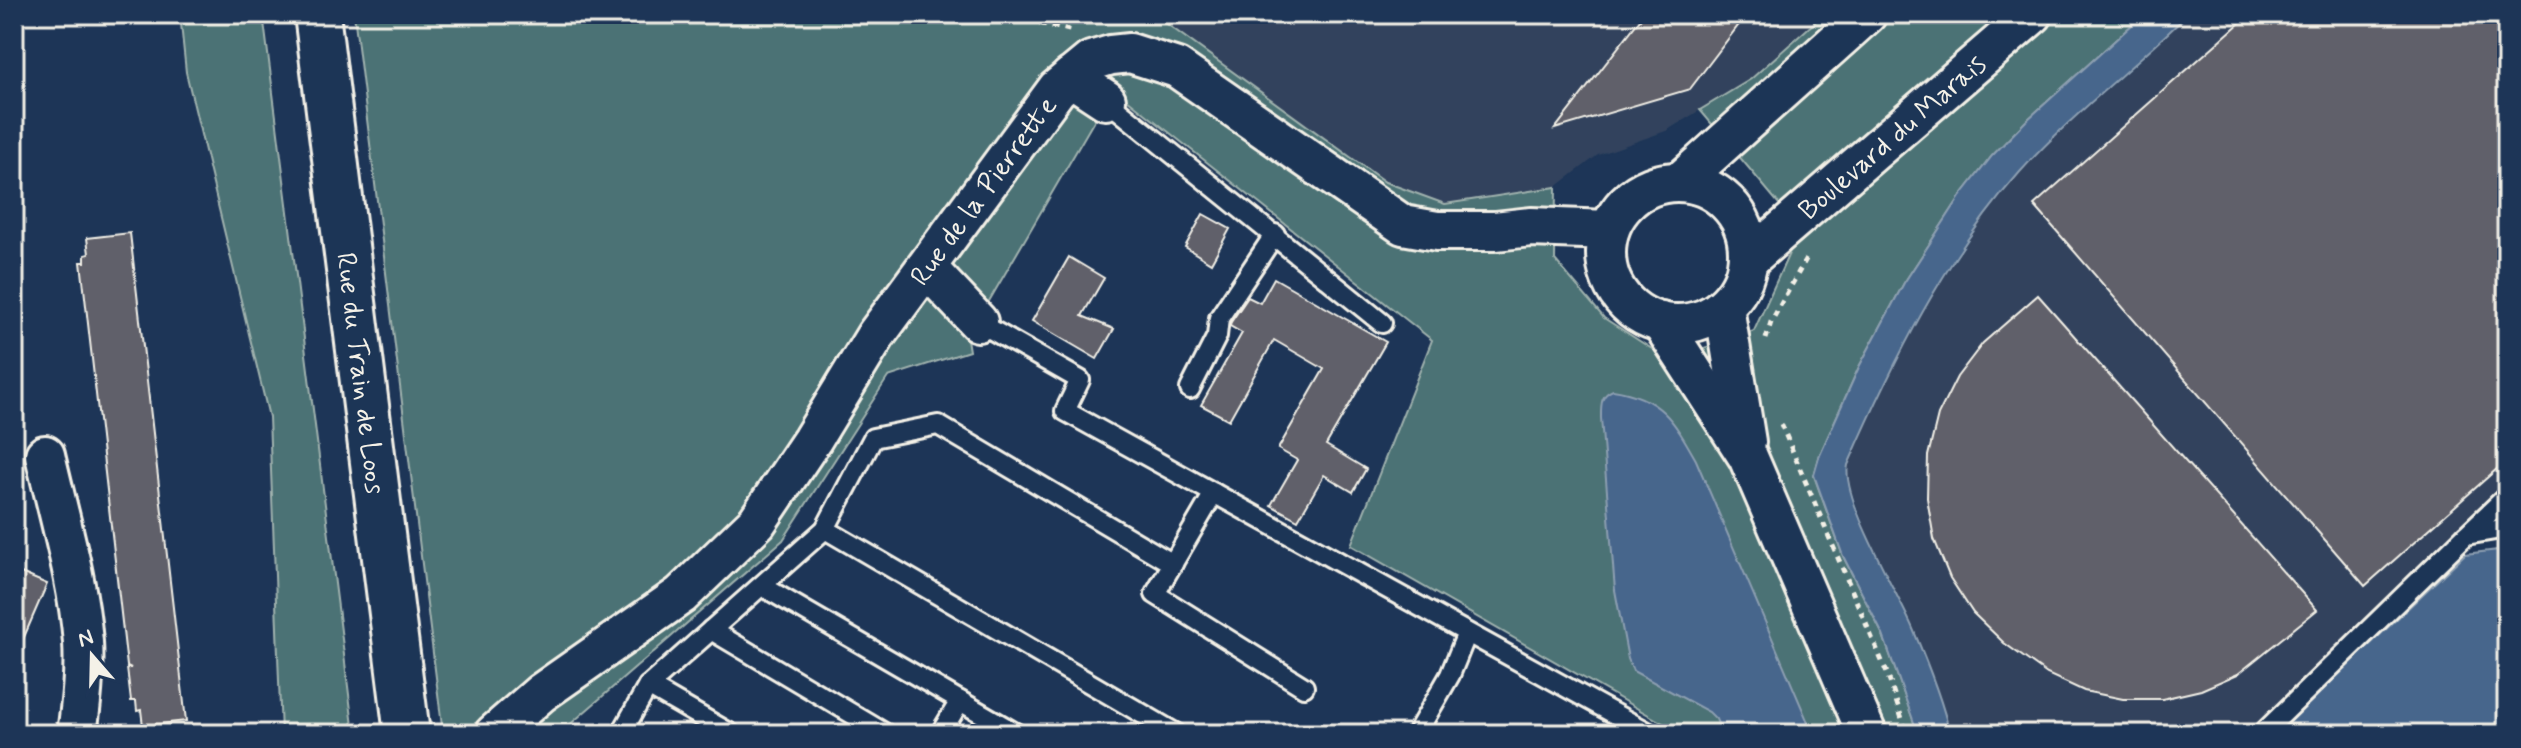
<svg xmlns="http://www.w3.org/2000/svg" width="2521" height="748" font-family="Mynerve,sans-serif">
	<rect width="100%" height="100%" fill="#1d3557"/>
	<filter id="ink" filterUnits="userSpaceOnUse"><feTurbulence type="fractalNoise" baseFrequency=".0125" numOctaves="2"/><feDisplacementMap in="SourceGraphic" scale="16" xChannelSelector="R" yChannelSelector="G"/><feConvolveMatrix kernelMatrix="1 2 1 2 8 2 1 2 1" color-interpolation-filters="sRGB"/></filter>
	<g filter="url(#ink)">
		<!-- built -->
		<g fill="#31425d">
			<polygon points="1153,14 1824,14 1751,79 1666,131 1598,155 1556,187 1445,204 1385,182"/>
			<polygon points="2188,14 2507,14 2507,514 2276,734 1950,734 1913,628 1870,542 1846,476 1848,464 1883,384 1933,294 1978,226 2018,174 2052,138 2144,57"/>
		</g>
		<!-- green -->
		<g fill="#4b7275" stroke="#a0b2ae" stroke-width="2">
			<polygon points="180,14 263,14 354,734 281,734 269,417 186,72"/>
			<polygon points="354,14 1153,14 1385,182 1445,204 1556,187 1555,260 1604,318 1669,360 1754,331 1800,229 1700,110 1751,79 1824,14 2144,14 2026,121 1992,156 1960,197 1904,283 1859,367 1820,454 1814,476 1843,556 1883,635 1918,734 1682,734 1351,545 1432,340 1113,88 967,339 969,351 888,377 783,540 559,734 443,734"/>
		</g>
		<!-- water -->
		<g fill="#46668c" stroke="#8c9eb1" stroke-width="2">
			<path d="M 2144,14 L 2188,14 C 2133,68 2071,115 2020,172 C 1945,257 1893,362 1848,465 C 1841,499 1898,593 1913,629 C 1927,662 1942,699 1950,734 L 1918,734 L 1883,635 L 1843,556 L 1814,475 L 1820,454 L 1859,367 L 1904,283 L 1960,197 L 1992,156 L 2026,121 Z"/>
			<path d="M 1613,390 C 1661,397 1674,421 1696,460 L 1813,734 L 1722,734 L 1716,719 L 1709,712 L 1633,671 L 1628,659 L 1615,590 L 1601,418 C 1601,405 1600,395 1613,390 Z"/>
			<polygon points="2507,549 2507,734 2276,734 2465,554"/>
		</g>
		<!-- building -->
		<g fill="#60606a" stroke="#f4f1e8" stroke-width="2">
			<polygon points="1644,14 1747,14 1690,89 1555,129"/>
			<polygon points="2250,14 2507,14 2507,460 2365,586 2034,205"/>
			<polygon points="1203,214 1230,229 1211,263 1185,247"/>
			<polygon points="130,233 186,721 143,726 141,710 137,711 136,701 131,701 127,668 131,668 127,666 81,262 85,262 85,255 89,254 87,238"/>
			<polygon points="1069,257 1104,278 1082,316 1114,329 1097,359 1032,321"/>
			<polygon points="1274,278 1386,342 1326,445 1366,469 1353,492 1324,475 1298,520 1271,505 1297,460 1278,449 1324,369 1274,340 1229,420 1201,405 1242,333 1230,326 1231,322 1248,297 1260,303"/>
			<polygon points="2038,295 2317,610 2238,674 2201,690 2162,699 2123,699 2084,691 2047,674 2004,643 1973,613 1950,578 1934,539 1927,498 1928,456 1938,415 1957,377 1983,343"/>
			<polygon points="14,570 47,584 14,660"/>
		</g>
		<g fill="none" stroke-linecap="round" stroke-linejoin="round">
			<defs>
				<g id="service">
					<polyline points="1106,100 1382,323"/>
					<polyline points="978,322 1080,380 1065,411 1651,734"/>
					<polyline points="1190,389 1217,336 1219,318 1275,234"/>
					<polyline points="1214,493 1155,594 1304,687"/>
					<polyline points="825,529 1177,734"/>
					<polyline points="2466,535 2507,496"/>
					<polyline points="762,586 1017,734"/>
					<polyline points="711,630 886,734"/>
					<polyline points="648,686 731,734"/>
					<polyline points="621,734 648,686 825,529 873,438 938,425 1173,564"/>
					<polyline points="940,734 960,701"/>
					<polyline points="1416,734 1450,675 1467,633"/>
					<polyline points="2262,734 2466,535 2507,528"/>
				</g>
				<g id="minor">
					<polyline points="1071,77 1106,100"/>
					<polyline points="1680,182 1867,14"/>
					<circle cx="1677" cy="253" r="71"/>
					<path id="s1" d="M 1749,259 L 2033,14"/>
					<polyline points="927,268 978,322"/>
					<polyline points="1724,307 1746,442"/>
					<polyline points="1661,322 1748,457 1867,734"/>
					<path d="M 45,455 C 59,517 78,580 83,642 C 85,673 81,704 77,734"/>
					<path id="s2" d="M 494,734 L 541,693 L 681,595 L 757,522 L 812,440 L 876,335 L 1057,89 L 1091,61 L 1111,55 L 1130,53 L 1177,68 L 1403,225 L 1437,231 L 1495,231 L 1531,227 L 1609,230"/>
				</g>
				<g id="tertiary">
					<path id="s3" d="M 317,14 L 407,734"/>
				</g>
			</defs>
			<!-- service casing -->
			<use href="#service" stroke="#f4f1e8" stroke-width="24"/>
			<!-- minor casing -->
			<use href="#minor" stroke="#f4f1e8" stroke-width="44"/>
			<!-- tertiary casing -->
			<use href="#tertiary" stroke="#f4f1e8" stroke-width="50"/>
			<!-- path -->
			<g stroke="#f4f1e8" stroke-width="5" stroke-dasharray="6 6" stroke-linecap="butt">
				<polyline points="1018,14 1038,23 1074,31"/>
				<polyline points="1766,339 1771,322 1806,259"/>
				<polyline points="1781,424 1887,673 1907,734"/>
			</g>
			<!-- service -->
			<use href="#service" stroke="#1d3557" stroke-width="18"/>
			<!-- minor -->
			<use href="#minor" stroke="#1d3557" stroke-width="38"/>
			<!-- tertiary -->
			<use href="#tertiary" stroke="#1d3557" stroke-width="44"/>
		</g>
	</g>
	<g text-anchor="middle" stroke-width="6" stroke-linejoin="round" paint-order="stroke">
		<!-- street labels -->
		<g font-size="28" fill="#f4f1e8" stroke="#1d3557">
			<text dy="10" stroke="none"><textPath href="#s1" startOffset="188">Boulevard du Marais</textPath></text>
			<text dy="10" stroke="none"><textPath href="#s2" startOffset="740">Rue de la Pierrette</textPath></text>
			<text dy="10" stroke="none"><textPath href="#s3" startOffset="362">Rue du Train de Loos</textPath></text>
		</g>
	</g>
	<!-- margin -->
	<rect width="2521" height="748" fill="none" stroke="#1d3557" stroke-width="48"/>
	<rect x="24" y="24" width="2473" height="700" fill="none" stroke="#f4f1e8" stroke-width="3" filter="url(#ink)"/>
	<!-- north arrow -->
	<g transform="translate(92 656) rotate(340)" stroke="#1d3557" stroke-width="6" paint-order="stroke">
	<path d="M0-6L14 30L0 20L-14 30Z" fill="#f4f1e8"/>
	<text y="-12" font-size="22" font-weight="bold" text-anchor="middle" fill="#f4f1e8">N</text>
	</g>
</svg>
